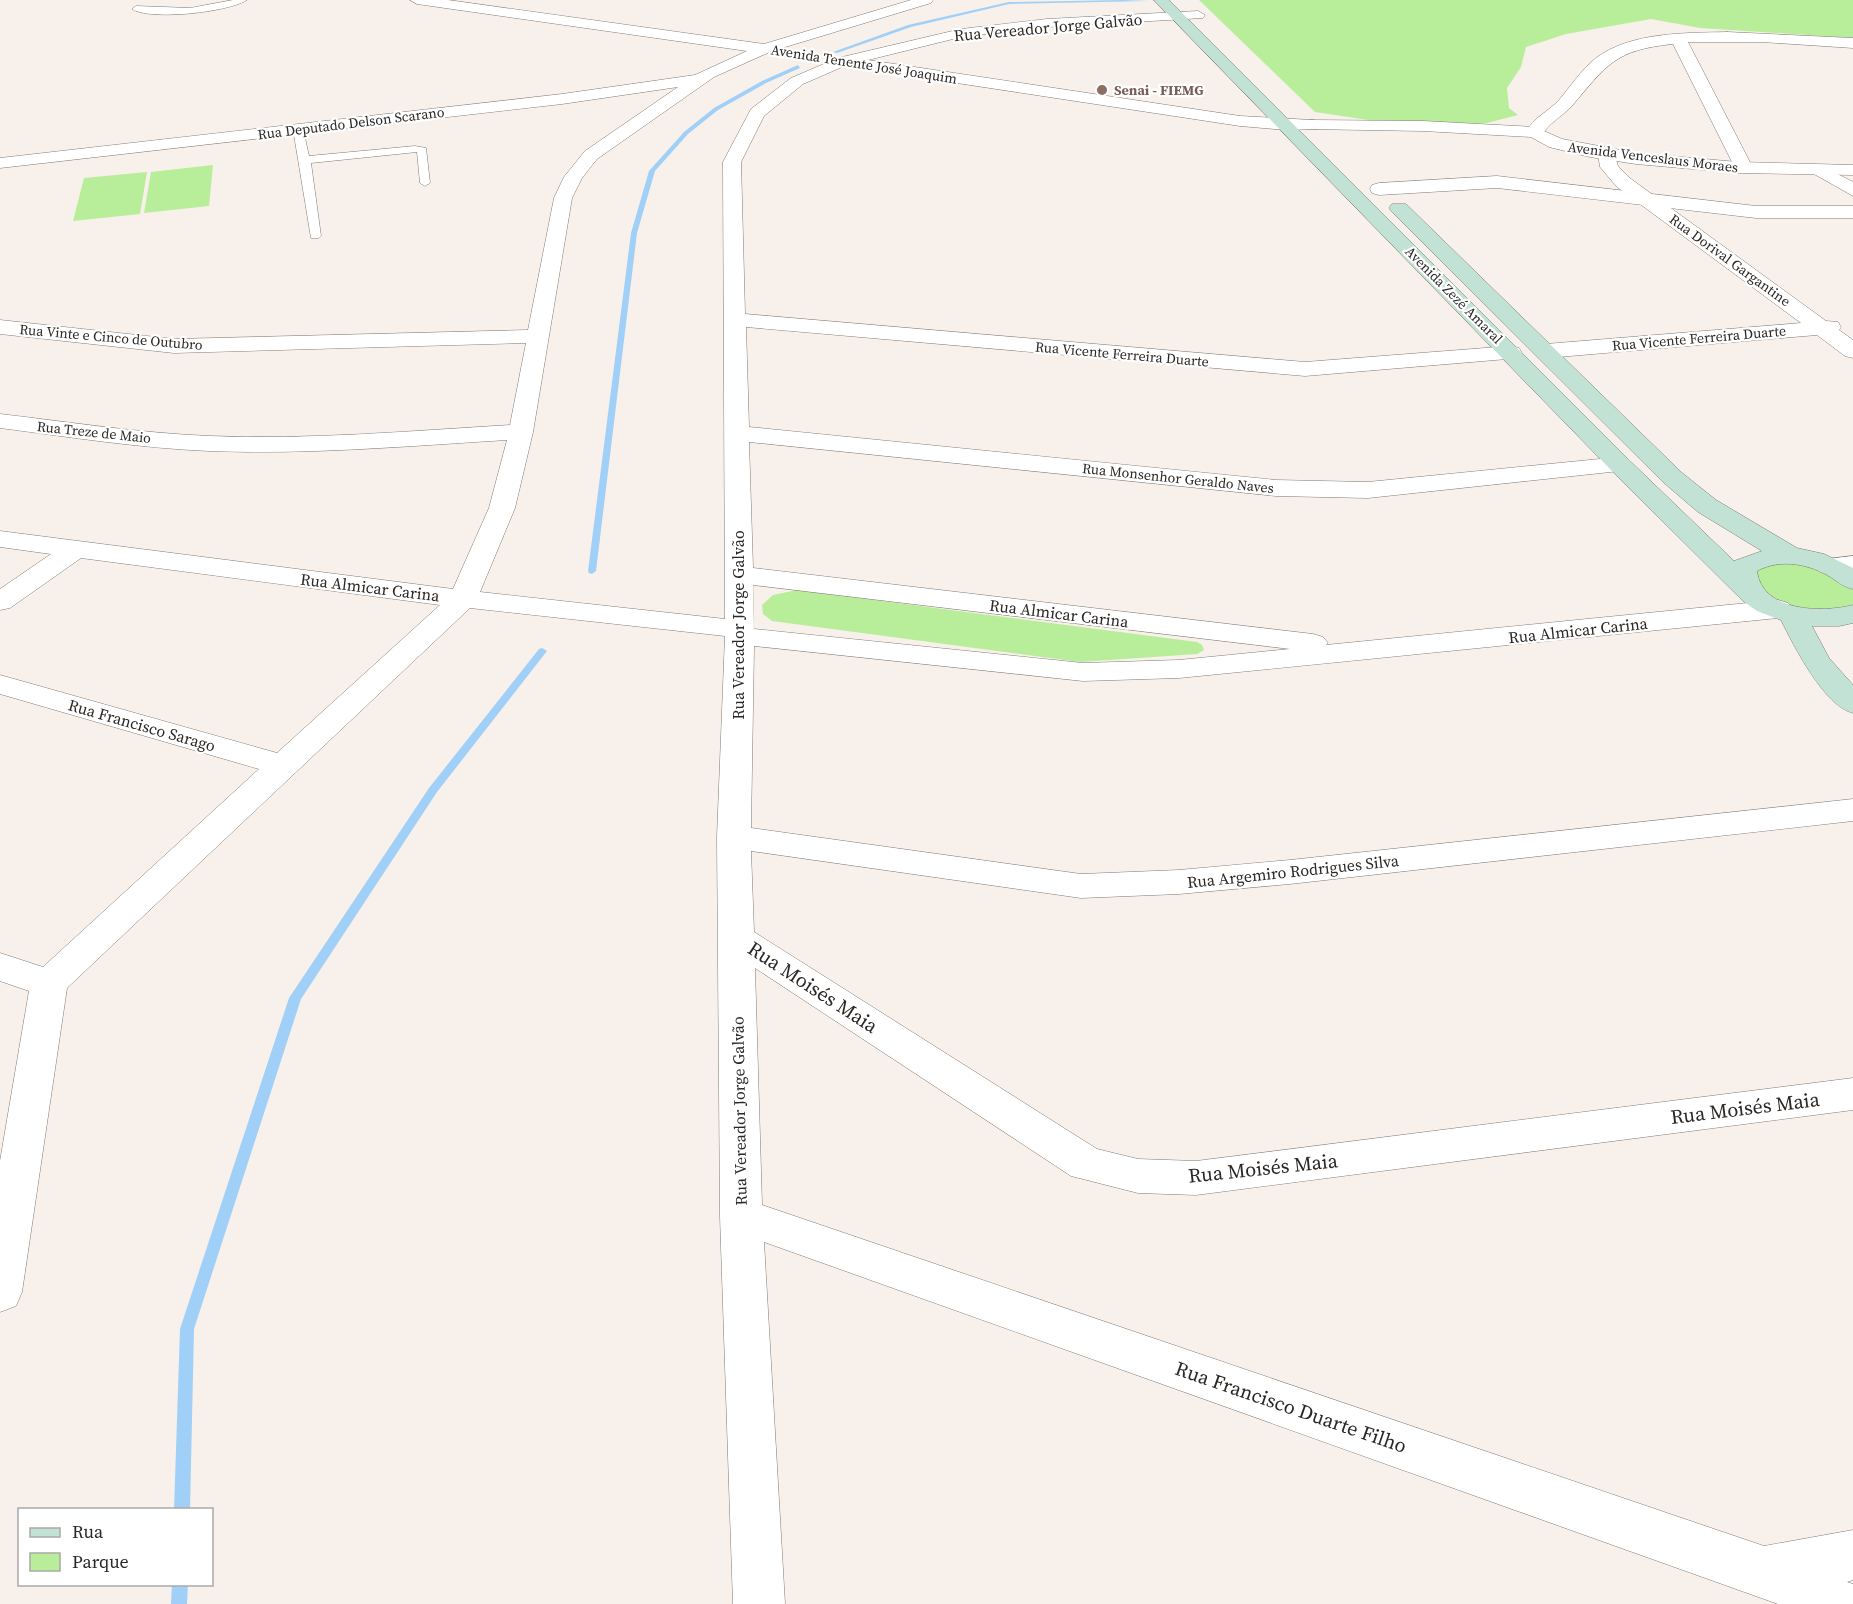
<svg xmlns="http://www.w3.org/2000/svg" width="1853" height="1604" font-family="'Source Serif 4',serif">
	<rect width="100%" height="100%" fill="#f8f0ea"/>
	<!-- green -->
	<g fill="#b8ed9a">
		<polygon points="1199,0 1853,0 1853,38 1700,28 1651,19 1566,34 1526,47 1521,67 1507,88 1509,108 1518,115 1487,123 1450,125 1395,124 1315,112"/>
		<polygon points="213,165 209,206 144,213 151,172"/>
		<polygon points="147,172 140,214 73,221 84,178"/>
		<polygon points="1806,562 1853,585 1853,609 1793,611 1752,583 1757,566"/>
		<polygon points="797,590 1197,642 1202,645 1204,650 1197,654 1080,662 772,621 763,614 762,605 773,595"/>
	</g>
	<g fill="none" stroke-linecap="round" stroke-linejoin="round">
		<!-- stream -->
		<g fill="#a0d0f7" fill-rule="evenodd">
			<polygon points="1122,0 1149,1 1009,4 911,27 837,53 833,52 908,25 1009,2"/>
			<polygon points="798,65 800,68 766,83 718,110 688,134 655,171 637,233 596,571 592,574 589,573 588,571 631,233 649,171 684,132 714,108 762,81"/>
			<polygon points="542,648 547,651 437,792 301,999 194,1329 190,1510 174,1510 180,1329 289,998 429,788 539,649"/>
			<polygon points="172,1584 188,1584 187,1604 171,1604"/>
		</g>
		<defs>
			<g id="service">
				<path d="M 233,0 L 247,0 C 229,12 150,21 132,9 L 136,6 L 190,8 Z"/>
				<polygon points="298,126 303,129 309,156 415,146 426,148 430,183 425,186 420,183 417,152 311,163 321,236 319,238 311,238 293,129"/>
			</g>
			<g id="minor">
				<path d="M 410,0 L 448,0 L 764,44 L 911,0 L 933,0 L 931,3 L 772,51 L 714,77 L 597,159 L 582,178 L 572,198 L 533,432 L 515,508 L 480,592 L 725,619 L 723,162 L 751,109 L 791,78 L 838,58 L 961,29 L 1047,19 L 1198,11 L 1205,15 L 1203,18 L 1047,27 L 961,37 L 868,60 L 1240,116 L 1312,120 L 1318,121 L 1321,125 L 1318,129 L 1286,130 L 1240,126 L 858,68 L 849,64 L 803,84 L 764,116 L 741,162 L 745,314 L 1305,362 L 1511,346 L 1519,348 L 1522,353 L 1519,358 L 1305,376 L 746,327 L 749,427 L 1276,480 L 1368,482 L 1620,457 L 1629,460 L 1633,465 L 1629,470 L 1368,498 L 1276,496 L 749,442 L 753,568 L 1313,634 L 1323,637 L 1328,643 L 1326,645 L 1778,600 L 1788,603 L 1792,609 L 1788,615 L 1778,618 L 1179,678 L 1083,681 L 754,646 L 751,828 L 1081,874 L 1179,870 L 1290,860 L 1853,799 L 1853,821 L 1290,884 L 1179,894 L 1081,898 L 751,851 L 754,932 L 1097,1149 L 1138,1159 L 1196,1161 L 1853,1078 L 1853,1110 L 1196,1195 L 1138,1193 L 1071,1176 L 755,968 L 762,1205 L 1764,1546 L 1853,1530 L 1853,1580 L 1847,1582 L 1853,1584 L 1853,1604 L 1778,1604 L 764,1242 L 785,1604 L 733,1604 L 720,1216 L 717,837 L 725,636 L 470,608 L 67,988 L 22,1292 L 16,1306 L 0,1312 L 0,1161 L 29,991 L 0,981 L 0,953 L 43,967 L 259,769 L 0,694 L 0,675 L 277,753 L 440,605 L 81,558 L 10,608 L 0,610 L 0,589 L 51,554 L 0,547 L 0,531 L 453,589 L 489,508 L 507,440 C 408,446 308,455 209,451 C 139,448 70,437 0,428 L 0,414 C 69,422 139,433 209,436 C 309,440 410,431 510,425 L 526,343 L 174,353 L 0,334 L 0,320 L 174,339 L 528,330 L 554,198 L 564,177 L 585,151 L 678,87 L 562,104 L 0,168 L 0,158 L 562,94 L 695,75 L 747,51 L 417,4 ZM 753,585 L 1290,649 L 1179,660 L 1083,663 L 754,629 Z"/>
				<path d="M 1727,32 L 1853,38 L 1853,48 L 1762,42 L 1688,42 L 1753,168 L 1750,172 L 1738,172 L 1735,168 L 1673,44 C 1614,50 1607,65 1571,107 C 1561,117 1549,123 1541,136 L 1529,136 L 1526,132 C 1534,117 1548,112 1559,100 C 1571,86 1581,70 1596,58 C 1631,32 1685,33 1727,32 Z"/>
				<polygon points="1607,149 1613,150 1618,166 1631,179 1826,321 1838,322 1841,327 1839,330 1853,340 1853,358 1845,356 1817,335 1546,358 1538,356 1535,351 1538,346 1546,344 1801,323 1617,187 1600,167 1598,154 1601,150"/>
				<polygon points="1820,165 1853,182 1853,196 1814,174 1811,170 1814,166"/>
			</g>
			<g id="tertiary">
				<polygon points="1312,120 1423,121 1535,127 1562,139 1636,153 1738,162 1853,165 1853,175 1738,173 1636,164 1590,157 1549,147 1531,137 1423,131 1306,129 1303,125 1306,121"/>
				<polygon points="1497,176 1756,206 1853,206 1853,218 1756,218 1497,188 1379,195 1372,193 1370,189 1372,185 1379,183"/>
				<polygon points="1853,556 1853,572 1830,574 1820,572 1816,566 1820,560"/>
			</g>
			<path id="secondary" d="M 1154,0 L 1169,0 L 1629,460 L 1734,561 L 1762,551 L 1698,512 L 1663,482 L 1392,212 L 1389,208 L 1392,204 L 1406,204 L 1681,472 L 1716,500 L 1797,548 L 1824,554 L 1853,568 L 1853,589 C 1844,587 1839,583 1832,578 C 1810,564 1781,558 1757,571 C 1762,612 1822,613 1853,605 L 1853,623 L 1839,626 L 1812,626 L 1829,658 L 1853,685 L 1853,713 C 1824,706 1794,646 1781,620 L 1757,611 L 1743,601 L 1611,470 Z"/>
		</defs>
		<!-- service casing -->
		<use href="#service" stroke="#817a75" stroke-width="1"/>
		<!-- minor casing -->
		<use href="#minor" stroke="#817a75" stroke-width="1"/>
		<!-- tertiary casing -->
		<use href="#tertiary" stroke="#817a75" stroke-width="1"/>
		<!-- secondary casing -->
		<use href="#secondary" stroke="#817a75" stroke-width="1"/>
		<!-- service -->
		<use href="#service" fill="#fff" fill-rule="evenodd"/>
		<!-- minor -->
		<use href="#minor" fill="#fff" fill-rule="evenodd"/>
		<!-- tertiary -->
		<use href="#tertiary" fill="#fff" fill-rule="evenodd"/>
		<!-- secondary -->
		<use href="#secondary" fill="#c2e2d6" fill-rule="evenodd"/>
	</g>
	<!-- markers -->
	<circle fill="#8d6e63" stroke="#fff" stroke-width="2" cx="1102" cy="90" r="6"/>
	<g text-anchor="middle" stroke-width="4.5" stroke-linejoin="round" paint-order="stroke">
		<!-- far-street labels -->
		<g font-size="14" fill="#2a2725" stroke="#fff">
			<text transform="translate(864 64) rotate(9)" y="5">Avenida Tenente José Joaquim</text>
			<text transform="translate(351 123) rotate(-7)" y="5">Rua Deputado Delson Scarano</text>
			<text transform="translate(1653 157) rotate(7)" y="5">Avenida Venceslaus Moraes</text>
			<text transform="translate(1730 260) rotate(36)" y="5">Rua Dorival Gargantine</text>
			<text transform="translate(1454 295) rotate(45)" y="5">Avenida Zezé Amaral</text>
			<text transform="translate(111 337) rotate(5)" y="5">Rua Vinte e Cinco de Outubro</text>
			<text transform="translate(1699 338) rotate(-5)" y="5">Rua Vicente Ferreira Duarte</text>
			<text transform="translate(1122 354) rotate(5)" y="5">Rua Vicente Ferreira Duarte</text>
			<text transform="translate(94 432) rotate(6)" y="5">Rua Treze de Maio</text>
			<text transform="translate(1178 478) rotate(6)" y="5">Rua Monsenhor Geraldo Naves</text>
		</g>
		<!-- far-education labels -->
		<g font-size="14" font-weight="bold" fill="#785e54" stroke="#fff" text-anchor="start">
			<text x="1114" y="95">Senai - FIEMG</text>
		</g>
		<!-- street labels -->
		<g font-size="16" fill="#2a2725" stroke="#fff">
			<text transform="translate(1048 27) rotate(-5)" y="6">Rua Vereador Jorge Galvão</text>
			<text transform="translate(370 587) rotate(7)" y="6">Rua Almicar Carina</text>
			<text transform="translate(1059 613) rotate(7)" y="6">Rua Almicar Carina</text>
			<text transform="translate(738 625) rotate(-90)" y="6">Rua Vereador Jorge Galvão</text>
			<text transform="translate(1578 630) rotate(-6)" y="6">Rua Almicar Carina</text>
			<text transform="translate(142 725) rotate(16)" y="6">Rua Francisco Sarago</text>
			<text transform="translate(1293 871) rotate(-6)" y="6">Rua Argemiro Rodrigues Silva</text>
			<text transform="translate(739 1111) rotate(-91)" y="6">Rua Vereador Jorge Galvão</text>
		</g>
		<!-- near-street labels -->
		<g font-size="20" fill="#2a2725" stroke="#fff">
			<text transform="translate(813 987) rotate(33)" y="7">Rua Moisés Maia</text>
			<text transform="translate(1745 1108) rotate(-7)" y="7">Rua Moisés Maia</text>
			<text transform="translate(1263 1168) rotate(-6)" y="7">Rua Moisés Maia</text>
			<text transform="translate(1291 1407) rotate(19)" y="7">Rua Francisco Duarte Filho</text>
		</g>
	</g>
	<!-- legend -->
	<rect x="18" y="1508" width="195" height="78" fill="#ffffff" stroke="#aaa9a8" stroke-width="1.5"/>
	<rect x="30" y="1528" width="30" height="9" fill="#c2e2d6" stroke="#aaa9a8" stroke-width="1.5"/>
	<text x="72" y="1538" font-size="18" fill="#2a2725">Rua</text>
	<rect x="30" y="1553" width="30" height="18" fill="#b8ed9a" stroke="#aaa9a8" stroke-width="1.5"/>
	<text x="72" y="1568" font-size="18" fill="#2a2725">Parque</text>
</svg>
